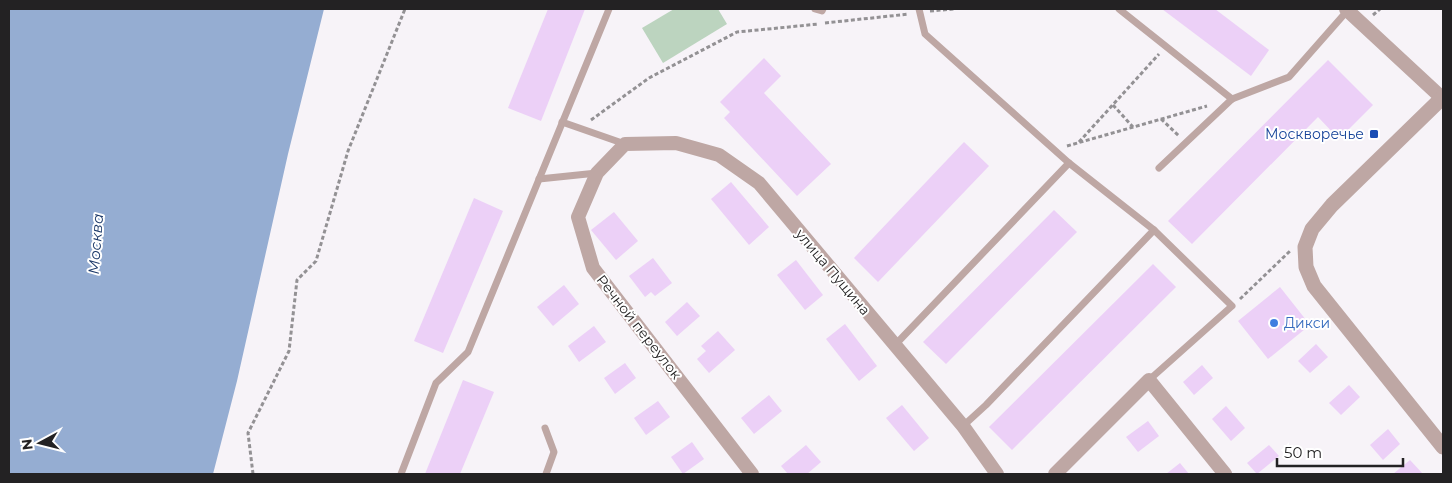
<svg xmlns="http://www.w3.org/2000/svg" width="1452" height="483" font-family="Montserrat,sans-serif">
	<rect width="100%" height="100%" fill="#f7f3f8"/>
	<!-- green -->
	<polygon fill="#bcd4bf" points="674,9 718,9 727,24 663,63 642,28"/>
	<!-- water -->
	<polygon fill="#95add2" points="9,9 324,9 288,154 237,381 213,474 9,474"/>
	<!-- building -->
	<g fill="#ecd0f7">
		<polygon points="548,9 585,9 541,121 508,108"/>
		<polygon points="1162,9 1215,9 1269,50 1251,76"/>
		<polygon points="764,58 781,76 764,93 831,164 797,196 724,118 730,112 720,102"/>
		<polygon points="1328,60 1373,105 1339,139 1318,117 1192,244 1168,221"/>
		<polygon points="964,142 989,166 878,282 854,258"/>
		<polygon points="731,182 769,227 749,245 711,199"/>
		<polygon points="474,198 503,211 443,353 414,341"/>
		<polygon points="1054,210 1077,232 946,364 923,342"/>
		<polygon points="614,212 638,241 616,260 591,230"/>
		<polygon points="653,258 672,283 655,296 651,292 645,297 629,276"/>
		<polygon points="796,260 823,295 805,310 777,275"/>
		<polygon points="1153,264 1176,287 1012,450 989,427"/>
		<polygon points="564,285 579,304 553,326 537,307"/>
		<polygon points="1280,287 1310,325 1268,359 1238,321"/>
		<polygon points="687,302 700,316 677,336 665,322"/>
		<polygon points="845,324 877,366 859,381 826,339"/>
		<polygon points="594,326 606,342 579,362 568,346"/>
		<polygon points="718,331 735,350 709,373 697,359 706,351 701,346"/>
		<polygon points="1316,344 1328,357 1310,373 1298,361"/>
		<polygon points="625,363 636,378 615,394 604,378"/>
		<polygon points="1202,365 1213,378 1194,395 1183,382"/>
		<polygon points="463,380 494,392 460,474 425,474"/>
		<polygon points="1349,385 1360,397 1341,415 1329,403"/>
		<polygon points="769,395 782,411 754,434 741,418"/>
		<polygon points="658,401 670,417 646,435 634,418"/>
		<polygon points="902,405 929,438 914,451 886,418"/>
		<polygon points="1226,406 1245,428 1231,441 1212,419"/>
		<polygon points="1148,421 1159,436 1138,452 1126,437"/>
		<polygon points="1388,429 1400,444 1383,460 1370,445"/>
		<polygon points="692,442 704,459 683,474 671,457"/>
		<polygon points="806,445 821,462 807,474 788,474 781,466"/>
		<polygon points="1269,445 1279,456 1257,474 1247,463"/>
		<polygon points="1410,460 1423,474 1393,474"/>
		<polygon points="1180,463 1189,474 1166,474"/>
	</g>
	<g fill="none" stroke-linecap="round" stroke-linejoin="round">
		<!-- path -->
		<g stroke="#939194" stroke-width="3" stroke-dasharray="4 2.5" stroke-linecap="butt">
			<polyline points="930,11 954,9"/>
			<polyline points="1373,15 1380,9"/>
			<polyline points="825,23 909,14"/>
			<polyline points="1113,105 1133,127"/>
			<polyline points="1161,119 1179,136"/>
			<polyline points="591,120 649,78 737,32 819,24"/>
			<polyline points="1079,142 1159,54"/>
			<polyline points="1067,146 1207,106"/>
			<polyline points="1240,299 1290,251"/>
			<polyline points="253,474 248,433 289,351 297,280 316,261 348,151 405,9"/>
		</g>
		<!-- service -->
		<g stroke="#bea7a4" stroke-width="7">
			<polyline points="815,9 822,11 823,9"/>
			<polyline points="919,9 925,34 1069,163 1154,230"/>
			<polyline points="1119,9 1232,99"/>
			<polyline points="562,122 625,144"/>
			<polyline points="1159,168 1232,99 1289,77 1348,10"/>
			<polyline points="539,179 597,173"/>
			<polyline points="895,345 1069,163"/>
			<polyline points="963,426 986,405 1154,230 1232,306 1149,380"/>
			<polyline points="545,428 554,452 546,474"/>
			<polyline points="401,474 436,383 468,352 609,9"/>
		</g>
		<!-- minor -->
		<g stroke="#bea7a4" stroke-width="14">
			<polyline points="1346,9 1442,98"/>
			<polyline points="752,474 593,268 578,217 597,173 625,144 676,143 719,155 759,183 963,426 997,474"/>
			<polyline points="1055,474 1149,380 1225,474"/>
		</g>
		<!-- tertiary -->
		<polyline stroke="#bea7a4" stroke-width="15" points="1443,97 1332,205 1312,229 1305,247 1306,267 1314,286 1443,447"/>
	</g>
	<!-- markers -->
	<rect fill="#1a4fb4" stroke="#fff" stroke-width="2" x="1369" y="129" width="10" height="10" rx="2.5"/>
	<circle fill="#3f7fe0" stroke="#fff" stroke-width="2" cx="1274" cy="323" r="5"/>
	<g text-anchor="middle" stroke-width="4" stroke-linejoin="round" paint-order="stroke">
		<!-- transit labels -->
		<g font-size="14" fill="#164399" stroke="#fff" text-anchor="end">
			<text x="1364" y="139">Москворечье</text>
		</g>
		<!-- street labels -->
		<g font-size="14" fill="#232223" stroke="#fff">
			<text transform="translate(833 272) rotate(50)" y="5">улица Пущина</text>
			<text transform="translate(639 327) rotate(52)" y="5">Речной переулок</text>
		</g>
		<!-- shop labels -->
		<g font-size="14" fill="#366cbe" stroke="#fff" text-anchor="start">
			<text x="1284" y="328">Дикси</text>
		</g>
		<!-- water labels -->
		<g font-size="15" font-style="italic" fill="#1b3868" stroke="#fff">
			<text transform="translate(96 244) rotate(-86)" y="5">Москва</text>
		</g>
	</g>
	<!-- border -->
	<rect width="1452" height="483" fill="none" stroke="#232223" stroke-width="20"/>
	<!-- north arrow -->
	<g transform="translate(40 443) rotate(263)" stroke="#ffffff" stroke-width="4" paint-order="stroke">
	<path d="M0-4L9 19L0 12L-9 19Z" fill="#232223"/>
	<text y="-8" font-size="14" font-weight="bold" text-anchor="middle" fill="#232223">N</text>
	</g>
	<!-- scale -->
	<path d="M1277 458v8h126v-8" fill="none" stroke="#232223" stroke-width="2.5"/>
	<text x="1284" y="458" font-size="15" fill="#232223" stroke="#ffffff" stroke-width="4" paint-order="stroke">50 m</text>
</svg>
